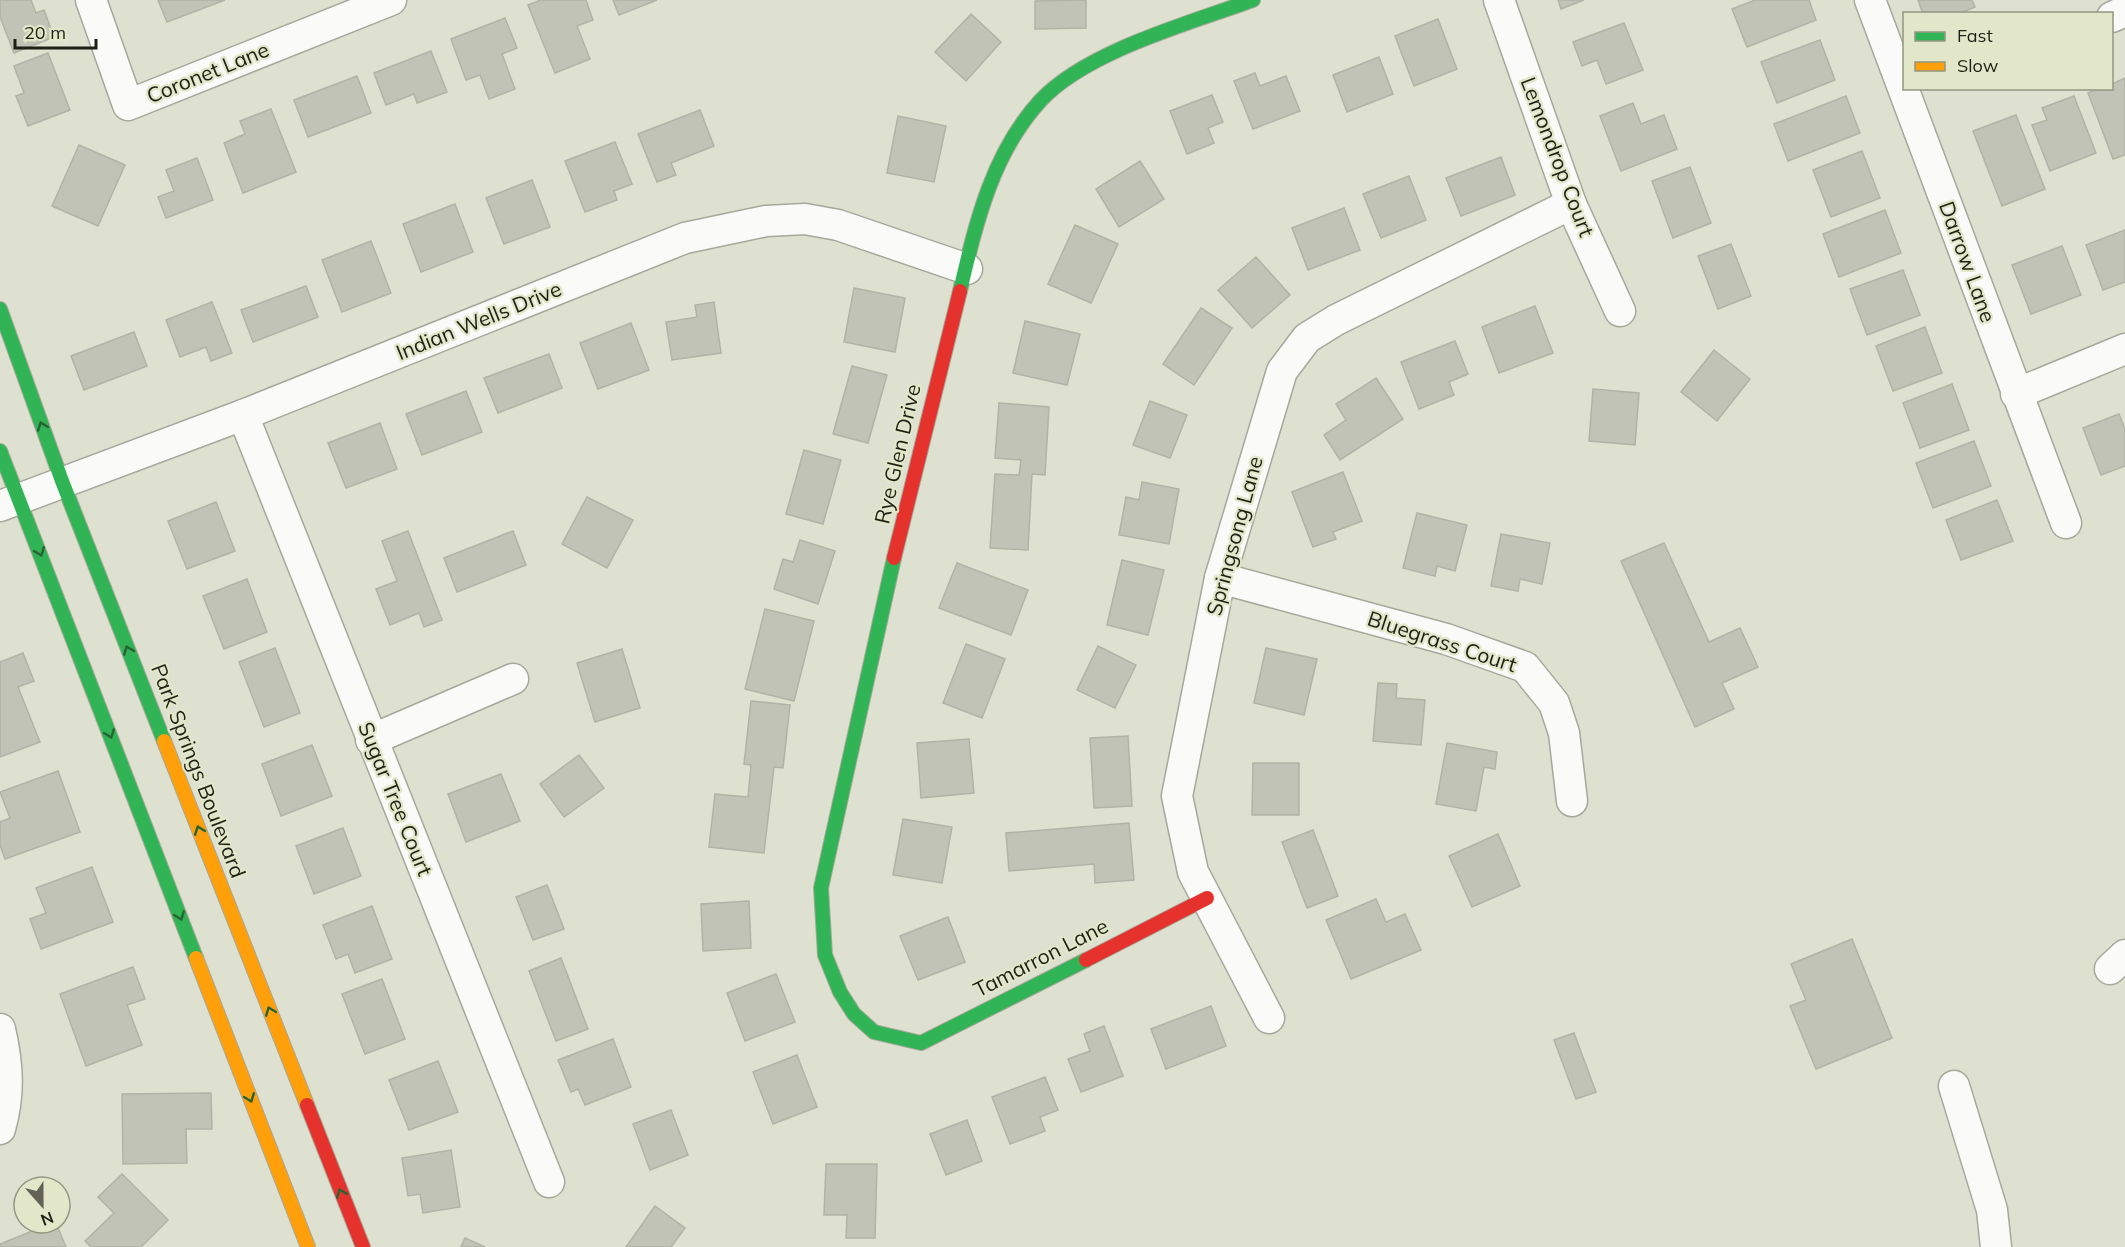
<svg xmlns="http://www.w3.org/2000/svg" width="2125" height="1247" font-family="Mulish,sans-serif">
	<rect width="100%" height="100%" fill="#dee0d0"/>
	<!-- building -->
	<g fill="#c1c3b6" stroke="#b1b3a7" stroke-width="1.5">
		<polygon points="0,0 31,0 36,13 44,10 54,37 14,53 0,17"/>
		<polygon points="158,0 225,0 167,22"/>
		<polygon points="541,0 586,0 593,20 577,26 590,59 555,73 528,5"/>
		<polygon points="613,0 657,0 619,15"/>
		<polygon points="1086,0 1086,28 1035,29 1035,1"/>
		<polygon points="1558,0 1584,0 1561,9"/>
		<polygon points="1755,0 1809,0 1816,20 1747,47 1732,9"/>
		<polygon points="1918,0 1972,0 1975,7 1958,14 1923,14"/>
		<polygon points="971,14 1001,42 966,81 935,52"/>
		<polygon points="505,18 517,48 502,54 515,89 489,99 480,75 466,80 451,39"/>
		<polygon points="1438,19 1457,69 1414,86 1395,36"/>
		<polygon points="1624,23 1643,70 1606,84 1597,60 1582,66 1573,42"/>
		<polygon points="1820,40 1835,80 1777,103 1761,62"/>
		<polygon points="431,51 447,92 417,103 414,94 386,105 374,73"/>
		<polygon points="48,53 70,110 28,126 16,96 24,93 14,66"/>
		<polygon points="1379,57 1393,94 1347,112 1333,75"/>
		<polygon points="1255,73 1260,86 1286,76 1300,111 1253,129 1234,81"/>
		<polygon points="357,76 371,113 308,137 294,100"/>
		<polygon points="2125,78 2125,155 2113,159 2088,93 2099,88 2112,88 2112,84"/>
		<polygon points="1212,95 1223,122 1208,128 1214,143 1187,154 1170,111"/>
		<polygon points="1846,96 1860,133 1788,161 1774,124"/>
		<polygon points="2074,96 2096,153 2050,171 2032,125 2047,120 2042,108"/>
		<polygon points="1633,103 1641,124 1664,115 1677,149 1621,171 1600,116"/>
		<polygon points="271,109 296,172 243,193 224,143 245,134 240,121"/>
		<polygon points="700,110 714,146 671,163 676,175 657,182 638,134"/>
		<polygon points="2016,115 2045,189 2002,206 1973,131"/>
		<polygon points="898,116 946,126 934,182 887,173"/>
		<polygon points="615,142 632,184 614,191 617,200 585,212 565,161"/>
		<polygon points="79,145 125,165 98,226 52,206"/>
		<polygon points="1862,151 1880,198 1831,217 1813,170"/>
		<polygon points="1501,157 1515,195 1461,216 1446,178"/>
		<polygon points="197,158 213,200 166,218 158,197 174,191 166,170"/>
		<polygon points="1140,161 1164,199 1119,227 1096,189"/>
		<polygon points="1690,167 1711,223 1673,238 1652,181"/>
		<polygon points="1409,176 1426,220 1381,238 1363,194"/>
		<polygon points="532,180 550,227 504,244 486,198"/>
		<polygon points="455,204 473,252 421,272 403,224"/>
		<polygon points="1344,208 1360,250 1308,270 1292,228"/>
		<polygon points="1885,210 1901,253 1839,277 1823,234"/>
		<polygon points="1075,225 1118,244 1091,303 1048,284"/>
		<polygon points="2125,230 2125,282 2103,290 2086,245"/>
		<polygon points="371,241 391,293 342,312 322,260"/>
		<polygon points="1731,244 1751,296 1718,309 1698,256"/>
		<polygon points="2062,246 2081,295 2031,314 2012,265"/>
		<polygon points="1256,257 1290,295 1252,328 1218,290"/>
		<polygon points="1903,270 1920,315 1867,335 1850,289"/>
		<polygon points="306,286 318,317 253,342 241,310"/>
		<polygon points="854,288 905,298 895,352 844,342"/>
		<polygon points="212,302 232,353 211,361 206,347 180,357 166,320"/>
		<polygon points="714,302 721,353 672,360 666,322 697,317 695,305"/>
		<polygon points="1535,306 1553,353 1499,373 1482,327"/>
		<polygon points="1201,308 1232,328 1194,385 1163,364"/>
		<polygon points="1025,321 1080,334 1067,385 1013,373"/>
		<polygon points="631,323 649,370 598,389 580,343"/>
		<polygon points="1925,327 1942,373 1893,391 1876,346"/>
		<polygon points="134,332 147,366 84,390 71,356"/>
		<polygon points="1455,341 1468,374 1449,382 1454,395 1419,409 1401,362"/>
		<polygon points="1714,350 1750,379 1717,421 1681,392"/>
		<polygon points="549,354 562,388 498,413 484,378"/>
		<polygon points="852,366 887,375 868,443 833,434"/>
		<polygon points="1376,378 1403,419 1340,460 1324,435 1346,420 1336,404"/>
		<polygon points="1952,384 1969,430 1920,448 1903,403"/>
		<polygon points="1593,389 1639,393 1635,445 1589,441"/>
		<polygon points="466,391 482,432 422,455 406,414"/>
		<polygon points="1150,401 1187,415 1170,458 1133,445"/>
		<polygon points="999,403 1049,407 1045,475 1032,474 1028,550 990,548 995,474 1019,475 1021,460 995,458"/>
		<polygon points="2119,414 2125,429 2125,466 2101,475 2083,428"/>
		<polygon points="380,423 397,469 346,488 328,443"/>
		<polygon points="1974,441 1991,486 1933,508 1916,463"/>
		<polygon points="804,450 841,460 823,524 786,514"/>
		<polygon points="1343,472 1362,521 1333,532 1336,539 1313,547 1292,492"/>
		<polygon points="1142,482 1179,489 1169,544 1119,535 1126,497 1139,500"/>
		<polygon points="587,497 633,520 607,568 562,544"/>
		<polygon points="1997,500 2013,541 1961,560 1946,520"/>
		<polygon points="216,502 235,551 187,569 168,521"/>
		<polygon points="1417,513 1467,525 1455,571 1437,566 1435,576 1403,568"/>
		<polygon points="408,531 442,620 424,627 419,613 390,625 376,589 397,581 382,541"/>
		<polygon points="513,531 526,565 457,592 444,558"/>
		<polygon points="1501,534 1550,543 1542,584 1520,579 1518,591 1491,586"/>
		<polygon points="800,540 835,551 818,604 774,589 783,559 793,562"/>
		<polygon points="1664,543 1709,642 1740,628 1758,667 1722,683 1734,709 1695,727 1621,561"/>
		<polygon points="1122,560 1164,570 1148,635 1107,625"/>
		<polygon points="957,563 1028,590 1011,635 939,608"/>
		<polygon points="247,579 267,632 224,649 203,596"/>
		<polygon points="765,609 814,621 794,701 745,689"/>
		<polygon points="966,644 1005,659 982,718 943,703"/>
		<polygon points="1098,646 1136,665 1115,708 1077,690"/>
		<polygon points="275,648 300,713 264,727 239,662"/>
		<polygon points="1266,648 1317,659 1304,715 1254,703"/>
		<polygon points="622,649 640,708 595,722 577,663"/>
		<polygon points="23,653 34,681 18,687 40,742 0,757 0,662"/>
		<polygon points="1378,683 1397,684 1396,698 1425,700 1421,745 1373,741"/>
		<polygon points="751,701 790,705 783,768 774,767 764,853 709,847 715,794 748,797 751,765 744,764"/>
		<polygon points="1128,736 1132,806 1094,808 1090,738"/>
		<polygon points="969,739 974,793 921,798 917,743"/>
		<polygon points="1447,743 1497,752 1495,769 1484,767 1476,811 1436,804"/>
		<polygon points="312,745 332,796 281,816 262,764"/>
		<polygon points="579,755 604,788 564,817 540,784"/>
		<polygon points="1253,763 1299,763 1299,815 1252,815"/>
		<polygon points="58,771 80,832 5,859 0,845 0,822 10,818 0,792"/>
		<polygon points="501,774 520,821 466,842 448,794"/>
		<polygon points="903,819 952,827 942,883 893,875"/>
		<polygon points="1129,823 1134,880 1095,883 1094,864 1009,871 1006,833"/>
		<polygon points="343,828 361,876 314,894 296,846"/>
		<polygon points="1313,830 1338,896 1307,908 1282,842"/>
		<polygon points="1498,834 1520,886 1472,907 1449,856"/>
		<polygon points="92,867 113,922 41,949 30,919 46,913 36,888"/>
		<polygon points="547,885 564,929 533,940 516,897"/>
		<polygon points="1376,899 1386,922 1405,914 1421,950 1351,979 1326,920"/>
		<polygon points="749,901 751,948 703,951 701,904"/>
		<polygon points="372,906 392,959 355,973 348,954 336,959 323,925"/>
		<polygon points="948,917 965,962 918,980 900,936"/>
		<polygon points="1852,939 1892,1038 1816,1069 1790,1006 1806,1000 1791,964"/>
		<polygon points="561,958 588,1029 556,1041 529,971"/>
		<polygon points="133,967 145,999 127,1005 142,1045 86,1066 60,994"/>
		<polygon points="776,974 795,1022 745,1041 727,993"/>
		<polygon points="382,979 405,1039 365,1054 342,994"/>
		<polygon points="1211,1006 1226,1046 1166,1069 1151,1029"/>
		<polygon points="1104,1026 1123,1076 1081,1092 1068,1059 1090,1051 1084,1034"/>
		<polygon points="1574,1033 1596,1092 1576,1099 1554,1040"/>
		<polygon points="613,1039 631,1087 585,1105 578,1089 571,1092 558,1060"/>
		<polygon points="797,1055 817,1107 773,1124 753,1072"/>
		<polygon points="438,1061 458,1112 409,1130 389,1080"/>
		<polygon points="1045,1077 1058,1110 1040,1117 1045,1131 1010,1144 992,1097"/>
		<polygon points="211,1093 212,1129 186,1129 187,1163 123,1164 122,1094"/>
		<polygon points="671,1110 688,1155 650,1170 633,1124"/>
		<polygon points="967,1120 982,1161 946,1175 930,1134"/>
		<polygon points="451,1150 460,1207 423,1213 420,1194 408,1196 402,1158"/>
		<polygon points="826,1164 877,1164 875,1238 846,1238 847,1215 824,1215"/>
		<polygon points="122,1174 168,1220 141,1247 91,1247 85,1241 114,1213 98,1197"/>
		<polygon points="655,1206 685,1228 671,1247 626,1247"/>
		<polygon points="52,1223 56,1223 66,1247 0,1247 0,1244"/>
		<polygon points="465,1238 485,1247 461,1247"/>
	</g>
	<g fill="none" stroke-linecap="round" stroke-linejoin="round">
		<defs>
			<g id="street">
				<polyline points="91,0 128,105 391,0"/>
				<polyline points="1499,0 1571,204 1620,311"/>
				<polyline points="1870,0 2066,523"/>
				<polyline points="2112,17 2125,11"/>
				<polyline points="2016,394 2125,349"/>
				<polyline points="243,415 549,1182"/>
				<polyline points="0,506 243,415 685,238 766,221 805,219 838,225 967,269"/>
				<polyline points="1220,578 1446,639 1525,667 1554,703 1564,733 1572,801"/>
				<polyline points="371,740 513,679"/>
				<polyline points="2110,969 2125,955"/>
				<polyline points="1269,1018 1193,872 1177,796 1220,578 1282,371 1307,338 1336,320 1571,204"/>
				<path d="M 0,1029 C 8,1064 10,1094 0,1129"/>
				<polyline points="1954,1086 1992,1210 1996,1247"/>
			</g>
			<g id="fast">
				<path d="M 960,291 C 976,223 992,153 1041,100 C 1087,51 1190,23 1253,0"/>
				<polyline points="0,309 62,481 164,741"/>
				<polyline points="0,451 196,958"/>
				<polyline points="894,558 821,888 825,955 840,992 854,1014 874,1032 921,1043 1086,960"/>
			</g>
			<g id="slow">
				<polyline points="164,741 307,1105"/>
				<polyline points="196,958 308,1247"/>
			</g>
			<g id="jam">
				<polyline points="894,558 960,291"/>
				<polyline points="1086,960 1207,898"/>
				<polyline points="307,1105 363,1247"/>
			</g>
		</defs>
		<!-- street casing -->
		<use href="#street" stroke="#a6a89b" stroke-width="33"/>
		<!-- fast casing -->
		<use href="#fast" stroke="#a6a89b" stroke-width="16"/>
		<!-- slow casing -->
		<use href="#slow" stroke="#a6a89b" stroke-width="16"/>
		<!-- jam casing -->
		<use href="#jam" stroke="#a6a89b" stroke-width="16"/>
		<!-- street -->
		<use href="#street" stroke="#fafaf8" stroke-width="30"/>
		<!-- fast -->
		<use href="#fast" stroke="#30b455" stroke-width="14"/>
		<!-- slow -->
		<use href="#slow" stroke="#ff9f0a" stroke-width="14"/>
		<!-- jam -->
		<use href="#jam" stroke="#e5322d" stroke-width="14"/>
	</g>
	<!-- one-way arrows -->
	<defs><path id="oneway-chevron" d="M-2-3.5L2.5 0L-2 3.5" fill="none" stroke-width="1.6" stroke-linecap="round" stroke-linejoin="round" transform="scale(1.5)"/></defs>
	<g stroke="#276332">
		<use href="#oneway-chevron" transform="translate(42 426) rotate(-110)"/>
		<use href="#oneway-chevron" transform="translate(40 552) rotate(69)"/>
		<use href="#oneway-chevron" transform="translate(128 650) rotate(-111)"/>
		<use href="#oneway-chevron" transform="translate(110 734) rotate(69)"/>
		<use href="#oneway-chevron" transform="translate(199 830) rotate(-111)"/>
		<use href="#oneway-chevron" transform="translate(180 916) rotate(69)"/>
		<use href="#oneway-chevron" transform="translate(270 1011) rotate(-111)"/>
		<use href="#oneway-chevron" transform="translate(250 1098) rotate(69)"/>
		<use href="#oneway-chevron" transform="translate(341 1193) rotate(-111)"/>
	</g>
	<g text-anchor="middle" stroke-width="4.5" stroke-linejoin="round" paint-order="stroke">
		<!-- street labels -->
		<g font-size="21" fill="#1f2015" stroke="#e2e7c9">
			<text transform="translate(208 73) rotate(-22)" y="7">Coronet Lane</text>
			<text transform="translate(1557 157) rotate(69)" y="7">Lemondrop Court</text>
			<text transform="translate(1967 262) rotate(70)" y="7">Darrow Lane</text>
			<text transform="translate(479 321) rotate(-22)" y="7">Indian Wells Drive</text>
			<text transform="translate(898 454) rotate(-77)" y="7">Rye Glen Drive</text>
			<text transform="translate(1235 536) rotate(-75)" y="7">Springsong Lane</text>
			<text transform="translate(1442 642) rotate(18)" y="7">Bluegrass Court</text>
			<text transform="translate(198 771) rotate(69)" y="7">Park Springs Boulevard</text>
			<text transform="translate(395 799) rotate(68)" y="7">Sugar Tree Court</text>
			<text transform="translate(1041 958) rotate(-27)" y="7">Tamarron Lane</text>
		</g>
	</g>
	<!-- legend -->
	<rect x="1903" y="12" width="210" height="78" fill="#e2e7c9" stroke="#949781" stroke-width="1.5"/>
	<rect x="1915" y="32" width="30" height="9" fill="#30b455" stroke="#949781" stroke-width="1.5"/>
	<text x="1957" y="42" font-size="18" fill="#1f2015">Fast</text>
	<rect x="1915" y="62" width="30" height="9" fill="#ff9f0a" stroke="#949781" stroke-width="1.5"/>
	<text x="1957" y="72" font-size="18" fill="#1f2015">Slow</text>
	<!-- north arrow -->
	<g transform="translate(42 1205) rotate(159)"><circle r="28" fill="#e2e7c9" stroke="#949781" stroke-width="1.5"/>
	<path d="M0-4.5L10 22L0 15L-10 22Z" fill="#626356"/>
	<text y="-9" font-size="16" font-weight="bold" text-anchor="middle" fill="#1f2015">N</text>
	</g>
	<!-- scale -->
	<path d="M15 39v9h81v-9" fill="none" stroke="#1f2015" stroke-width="3"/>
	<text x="24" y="39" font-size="18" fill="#1f2015" stroke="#e2e7c9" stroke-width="4.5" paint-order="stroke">20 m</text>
</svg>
